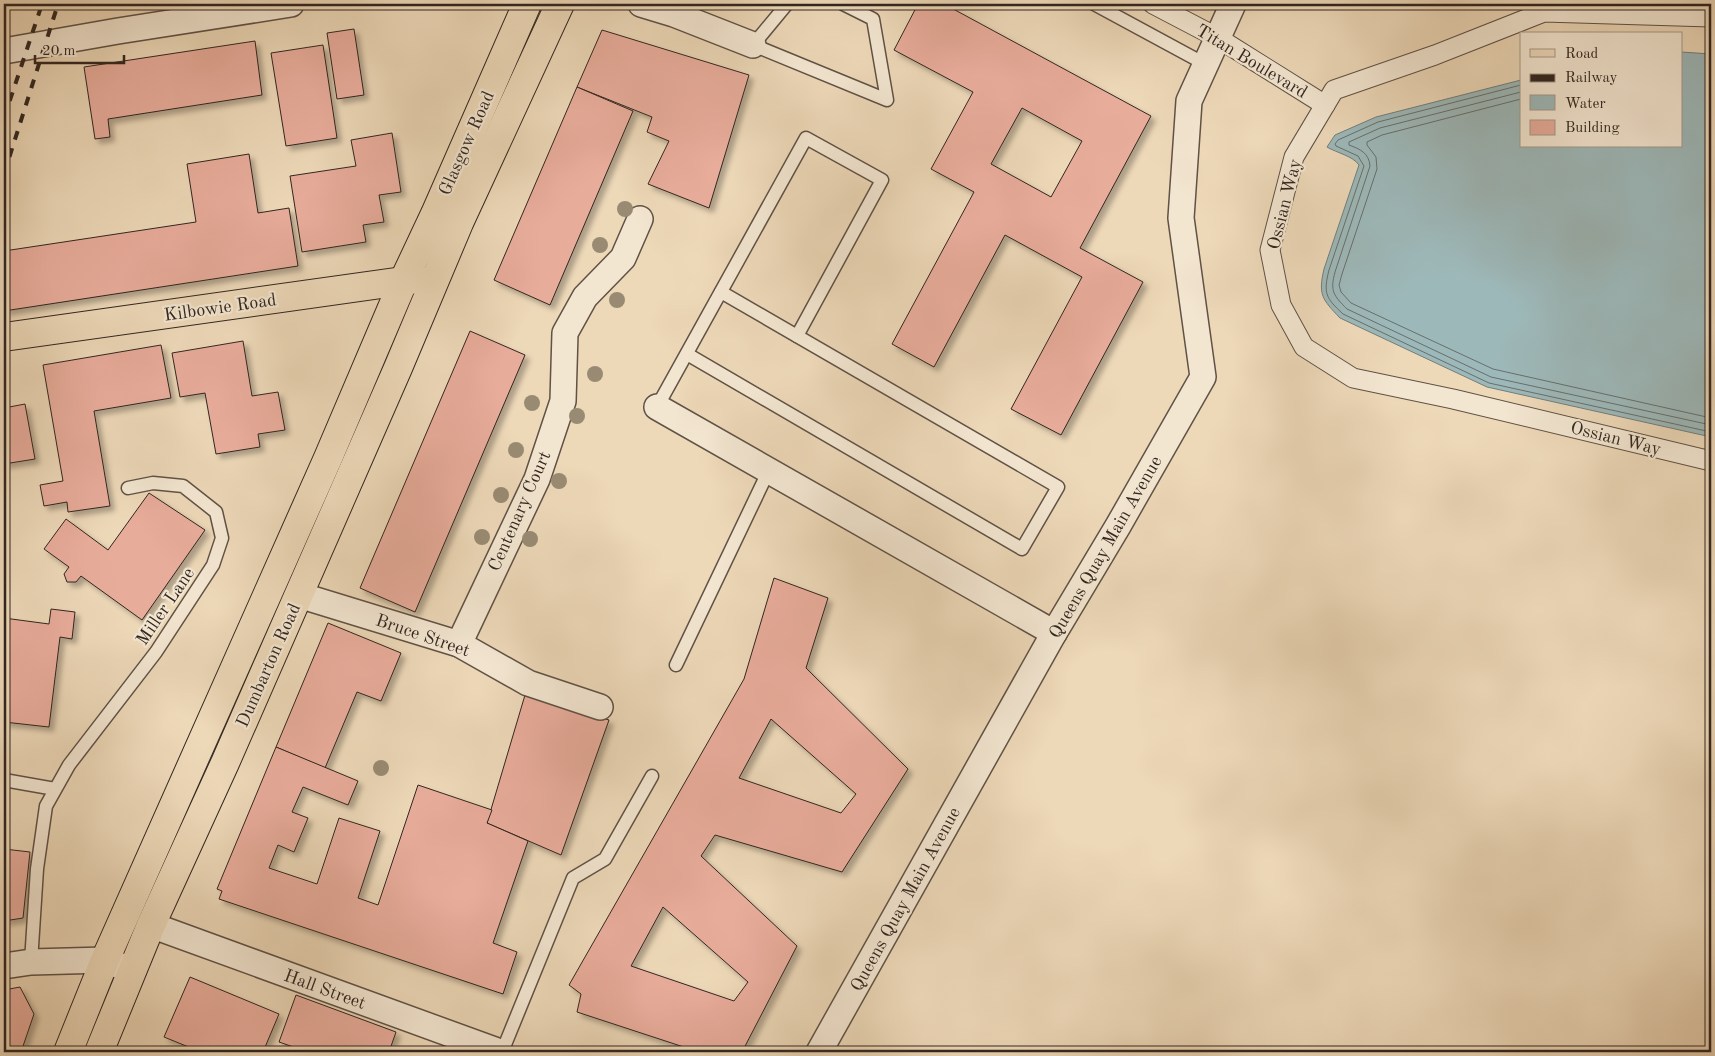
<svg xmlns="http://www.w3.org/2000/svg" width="1715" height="1056" font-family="'Old Standard TT',serif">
	<defs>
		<filter id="shadow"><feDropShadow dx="4.5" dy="4.5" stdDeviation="2.5" flood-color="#0004"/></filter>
	</defs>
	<rect width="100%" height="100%" fill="#edd8b8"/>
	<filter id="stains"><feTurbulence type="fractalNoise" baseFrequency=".004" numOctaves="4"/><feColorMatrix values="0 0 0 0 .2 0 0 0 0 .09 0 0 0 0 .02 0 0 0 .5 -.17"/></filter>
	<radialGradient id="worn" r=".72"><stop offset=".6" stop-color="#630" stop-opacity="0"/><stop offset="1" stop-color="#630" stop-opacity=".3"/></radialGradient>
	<!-- water -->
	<path fill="#9db8b9" stroke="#727e7c" d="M 1681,52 L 1711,54 L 1711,437 L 1487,387 L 1340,318 C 1322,299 1318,295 1324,269 L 1359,165 C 1353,156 1337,153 1327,147 L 1335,135 L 1376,117 L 1521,80 L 1521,146 L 1681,146 Z"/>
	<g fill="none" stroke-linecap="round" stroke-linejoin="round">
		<!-- shore -->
		<g stroke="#676f6c" stroke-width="1">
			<path d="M 1521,85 L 1378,122 L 1338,140 L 1335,144 L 1336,146 L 1358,156 L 1364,166 L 1329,270 C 1323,294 1326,298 1343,314 L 1489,383 L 1711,432"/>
			<path d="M 1521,92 L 1380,128 L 1349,142 L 1349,145 C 1360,149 1369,153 1370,166 L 1335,272 C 1330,291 1333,295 1347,309 L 1491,377 L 1711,425"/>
			<polyline points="1521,99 1382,135 1367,142 1367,145 1376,157 1377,169 1342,274 1339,285 1341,292 1351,303 1493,369 1711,418"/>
		</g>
	</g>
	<!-- building -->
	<g fill="#e8ac9b" stroke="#312620" fill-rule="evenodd" filter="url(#shadow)">
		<path d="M 918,4 L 944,4 L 1151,116 L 1080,248 L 1143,282 L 1061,435 L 1011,409 L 1082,277 L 1005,235 L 934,367 L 892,344 L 974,192 L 931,169 L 973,92 L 894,50 ZM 1022,108 L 1082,141 L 1051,197 L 991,164 Z"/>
		<polygon points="354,29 364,95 337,99 327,33"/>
		<polygon points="602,30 749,75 709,208 648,184 669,141 647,132 652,117 577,87"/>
		<polygon points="255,41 262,95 108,119 110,137 95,139 84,67"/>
		<polygon points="323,45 337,138 286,146 271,53"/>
		<polygon points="577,87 633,111 550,305 494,280"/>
		<polygon points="392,133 401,192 379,195 384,222 363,225 366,242 302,252 290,176 356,166 351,140"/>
		<polygon points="249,154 258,213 289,208 298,266 4,311 4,251 196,222 187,164"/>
		<polygon points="470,331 525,355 415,612 360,588"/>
		<polygon points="243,341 252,396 278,392 285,430 258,434 260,447 216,454 205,393 180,397 172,353"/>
		<polygon points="161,345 171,398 94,411 110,506 68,512 67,502 44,506 40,485 63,481 43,365"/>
		<polygon points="25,404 35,459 4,464 4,408"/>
		<polygon points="149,493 205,530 142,620 81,576 76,582 67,582 64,574 69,567 44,549 66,519 108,550"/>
		<path d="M 774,578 L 828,598 L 806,668 L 908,769 L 842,872 L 715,835 L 701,856 L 797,946 L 742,1052 L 699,1052 L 577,1012 L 581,994 L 569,985 L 744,679 ZM 771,719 L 856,794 L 841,813 L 739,778 ZM 663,907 L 748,982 L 734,1001 L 631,966 Z"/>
		<polygon points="51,609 75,612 72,639 60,637 49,727 4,722 4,682 7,655 4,654 4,618 49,624"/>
		<polygon points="328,623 401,653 381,701 357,692 325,768 276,747"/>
		<polygon points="525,695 609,720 561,855 487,823"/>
		<polygon points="276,747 358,781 348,805 303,787 292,812 308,818 294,852 278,845 269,868 317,884 339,818 380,831 358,898 378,905 418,785 492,810 487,823 528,841 493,943 517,952 503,994 219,899 222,891 217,889"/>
		<polygon points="4,849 30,852 23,918 4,921"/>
		<polygon points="190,977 279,1014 263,1052 201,1052 164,1037"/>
		<polygon points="20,987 34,1014 21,1052 4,1052 4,990"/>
		<polygon points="296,995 396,1032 389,1052 308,1052 279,1042"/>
	</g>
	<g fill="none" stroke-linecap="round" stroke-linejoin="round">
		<defs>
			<g id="service">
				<polyline points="787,4 753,45 887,100 873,19 843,4"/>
				<polyline points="1094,4 1205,64"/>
				<polyline points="687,354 1022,549 1058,487 721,292"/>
				<polyline points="657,407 806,138 882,180 797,336"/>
				<polyline points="676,665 769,470"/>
				<polyline points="4,780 55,789"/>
				<polyline points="31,962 37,869 46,806 69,765 156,652 213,565 222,538 216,512 183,486 153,483 128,488"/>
				<polyline points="502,1052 573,878 605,859 652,776"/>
			</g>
			<g id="pedestrian">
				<polyline points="1153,4 1218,38 1325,105"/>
				<polyline points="1711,17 1544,12 1435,55 1334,90 1294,157 1270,250 1281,305 1304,347 1353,378 1453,399 1711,461"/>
			</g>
			<g id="minor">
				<polyline points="641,4 674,14 753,45"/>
				<polyline points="4,51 118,31 291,4"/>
				<polyline points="657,407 1054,633"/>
				<polyline points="299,595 459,644 528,683 600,707"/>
				<polyline points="459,644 537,479 563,401 565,333 585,297 623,258 640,219"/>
				<polyline points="151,925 500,1052"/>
				<polyline points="4,966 31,962 105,960 133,971"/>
				<polyline points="819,1052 1054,633 1118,526 1203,377 1181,218 1189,101 1233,4"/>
			</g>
			<g id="primary">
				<polyline points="4,337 417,279"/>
				<polyline points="68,1052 105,960 328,458 403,282 435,214 527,4"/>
				<polyline points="99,1052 151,925 225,763 398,368 459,223 560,4"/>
			</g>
		</defs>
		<!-- service casing -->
		<use href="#service" stroke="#605246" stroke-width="15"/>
		<!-- pedestrian casing -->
		<use href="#pedestrian" stroke="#605246" stroke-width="21"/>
		<!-- minor casing -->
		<use href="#minor" stroke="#605246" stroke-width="28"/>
		<!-- primary casing -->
		<use href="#primary" stroke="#312620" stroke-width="30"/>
		<!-- service -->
		<use href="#service" stroke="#f3e6d1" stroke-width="12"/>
		<!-- pedestrian -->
		<use href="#pedestrian" stroke="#f3e6d1" stroke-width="19"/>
		<!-- minor -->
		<use href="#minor" stroke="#f3e6d1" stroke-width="25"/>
		<!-- primary -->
		<use href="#primary" stroke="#edd8b8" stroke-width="28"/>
		<!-- rail -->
		<g stroke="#312620" stroke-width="4" stroke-dasharray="9 9" stroke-linecap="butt">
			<polyline points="4,118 42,4"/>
			<polyline points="4,174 58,4"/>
		</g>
	</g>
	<!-- trees -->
	<g fill="#998b73">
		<circle cx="625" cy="209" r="8"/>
		<circle cx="600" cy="245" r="8"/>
		<circle cx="617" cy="300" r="8"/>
		<circle cx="595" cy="374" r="8"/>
		<circle cx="532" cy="403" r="8"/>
		<circle cx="577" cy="416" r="8"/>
		<circle cx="516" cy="450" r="8"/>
		<circle cx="559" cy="481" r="8"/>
		<circle cx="501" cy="495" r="8"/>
		<circle cx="482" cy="537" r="8"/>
		<circle cx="530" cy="539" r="8"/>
		<circle cx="381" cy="768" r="8"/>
	</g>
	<g text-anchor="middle" stroke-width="4.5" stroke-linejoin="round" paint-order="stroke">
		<!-- street labels -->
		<g font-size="18" fill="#312620" stroke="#f3e6d1">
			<text transform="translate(1252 61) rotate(31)" y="6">Titan Boulevard</text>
			<text transform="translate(466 143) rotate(-66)" y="6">Glasgow Road</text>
			<text transform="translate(1284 204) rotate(-76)" y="6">Ossian Way</text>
			<text transform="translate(220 307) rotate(-8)" y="6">Kilbowie Road</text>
			<text transform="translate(1616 438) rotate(14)" y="6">Ossian Way</text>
			<text transform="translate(519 511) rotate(-66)" y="6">Centenary Court</text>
			<text transform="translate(1105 547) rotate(-60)" y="6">Queens Quay Main Avenue</text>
			<text transform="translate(165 606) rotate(-56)" y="6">Miller Lane</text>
			<text transform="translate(423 635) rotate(19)" y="6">Bruce Street</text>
			<text transform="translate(268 665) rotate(-66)" y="6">Dumbarton Road</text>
			<text transform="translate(905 899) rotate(-61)" y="6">Queens Quay Main Avenue</text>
			<text transform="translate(325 989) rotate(20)" y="6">Hall Street</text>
		</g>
	</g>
	<!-- margin -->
	<rect width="1715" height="1056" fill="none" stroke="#edd8b8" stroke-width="20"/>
	<rect x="5" y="5" width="1705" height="1046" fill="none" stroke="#312620" stroke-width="2.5"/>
	<rect x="10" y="10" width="1695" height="1036" fill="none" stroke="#312620"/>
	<!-- legend -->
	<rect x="1520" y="32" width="162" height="115" fill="#f3e6d1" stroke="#a5998a"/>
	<rect x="1530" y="49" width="25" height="8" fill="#edd8b8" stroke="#a5998a"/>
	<text x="1565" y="58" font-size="15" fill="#312620">Road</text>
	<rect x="1530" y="74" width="25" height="8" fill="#312620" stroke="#a5998a"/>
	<text x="1565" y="82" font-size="15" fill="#312620">Railway</text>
	<rect x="1530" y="95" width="25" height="15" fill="#9db8b9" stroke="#a5998a"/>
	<text x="1565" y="108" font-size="15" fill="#312620">Water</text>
	<rect x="1530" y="120" width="25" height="15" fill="#e8ac9b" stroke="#a5998a"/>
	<text x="1565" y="132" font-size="15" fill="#312620">Building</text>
	<!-- scale -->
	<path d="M35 55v8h89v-8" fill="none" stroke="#312620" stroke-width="2.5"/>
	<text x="42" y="55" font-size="15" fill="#312620" stroke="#f3e6d1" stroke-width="4" paint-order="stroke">20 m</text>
	<rect width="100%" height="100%" filter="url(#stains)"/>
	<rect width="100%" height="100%" fill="url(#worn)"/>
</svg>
